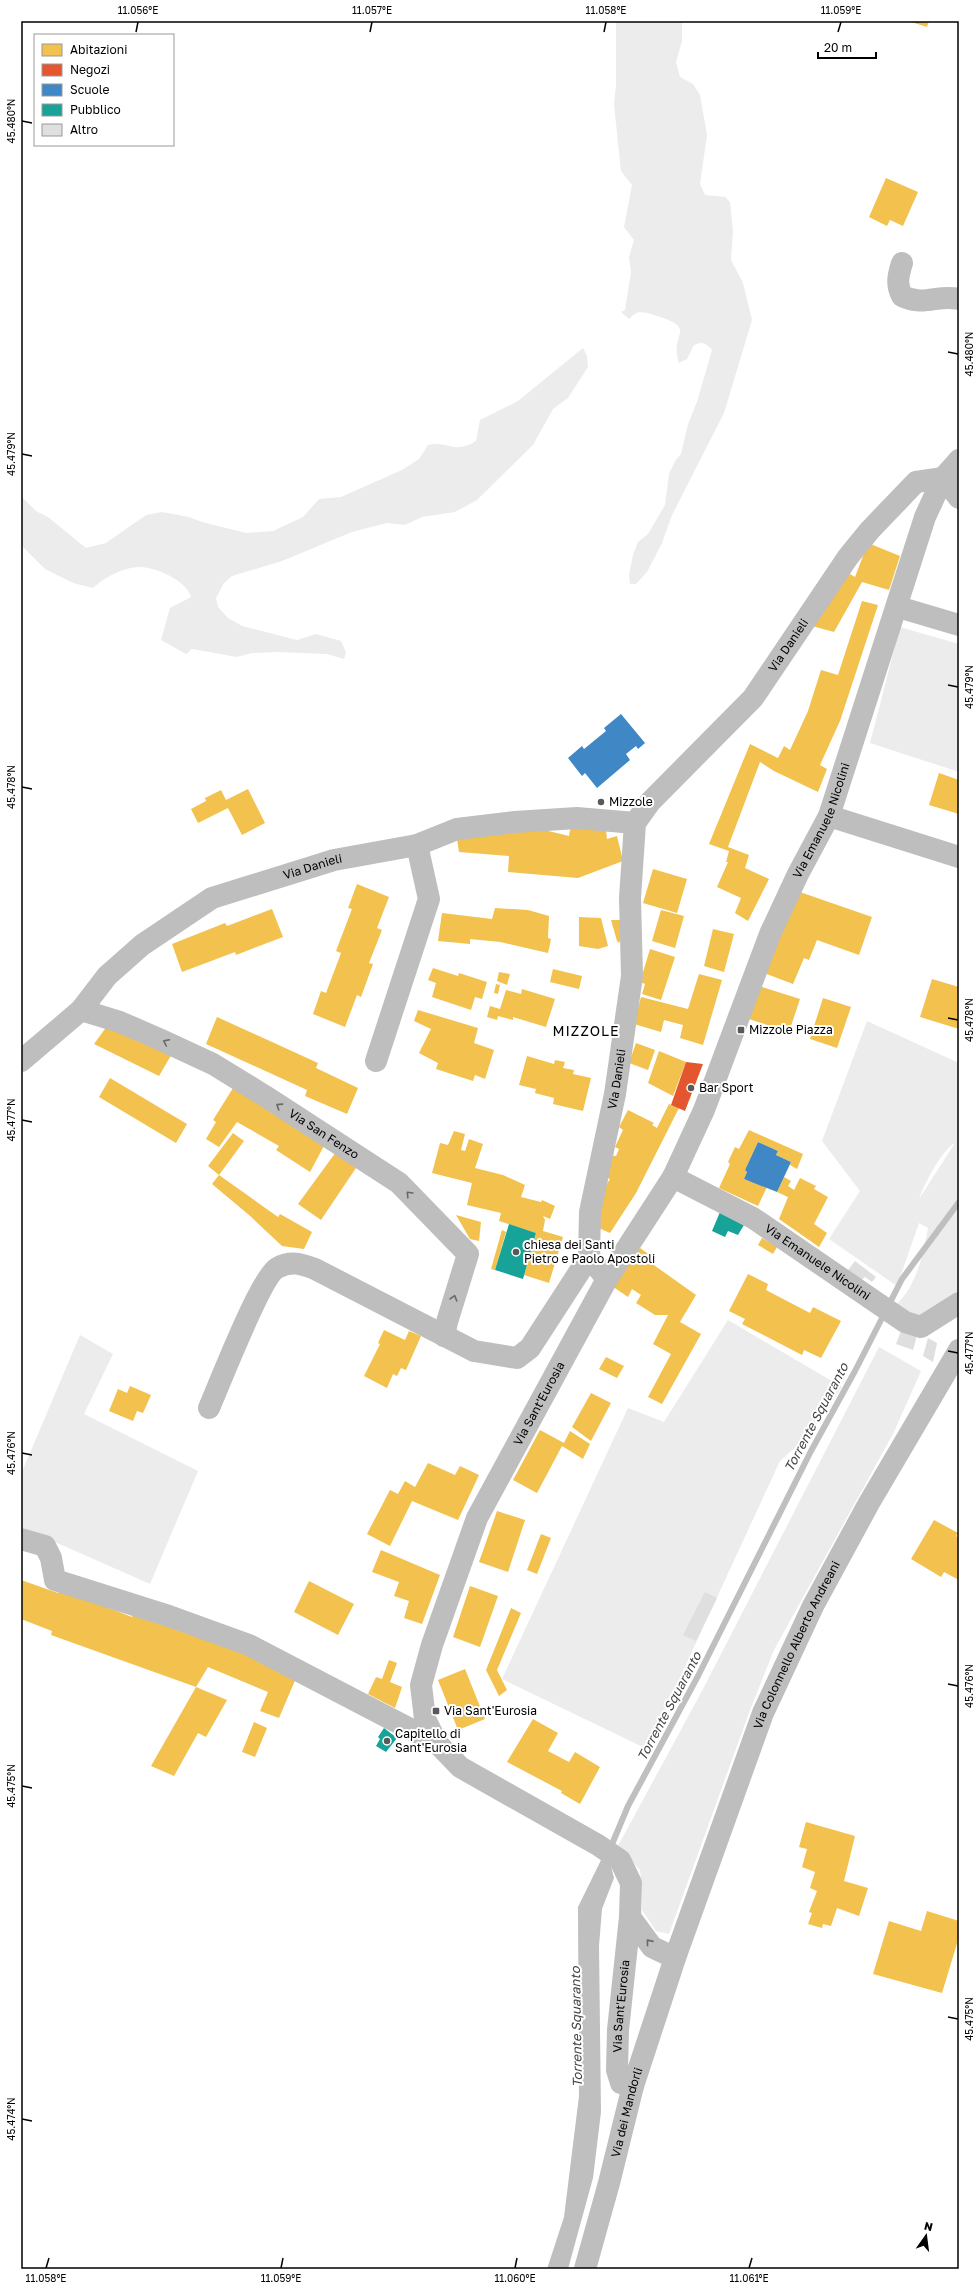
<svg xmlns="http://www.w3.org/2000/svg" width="980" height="2290" font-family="'Golos Text',sans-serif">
	<rect width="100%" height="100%" fill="#fff"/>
	<!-- green -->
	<g fill="#ececec" fill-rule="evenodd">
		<path d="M 616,21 L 682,21 L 682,41 L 676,62 L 680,77 L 693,84 L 700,95 L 707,135 L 700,184 L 705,195 L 725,197 L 730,202 L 733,231 L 731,260 L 743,283 L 752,320 L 724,413 L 672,515 L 662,543 L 647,572 L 636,584 L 630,584 L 629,575 L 633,555 L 638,542 L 648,534 L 665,505 L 669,474 L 675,461 L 681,454 L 688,424 L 697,402 L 712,350 C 706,343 702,341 694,345 L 687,359 L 679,363 C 668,331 702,329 651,314 C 641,311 636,311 629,319 L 621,312 L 625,310 L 631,272 L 629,257 L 634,240 L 624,227 L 632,185 L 621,171 L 614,105 L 616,85 Z"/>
		<path d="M 583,348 L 587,356 L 588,367 L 568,398 L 553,409 L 533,445 L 477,500 L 455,512 L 422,517 L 405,525 L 387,523 L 352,532 L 282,561 L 232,576 L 224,583 L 216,598 L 218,607 L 228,618 L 242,626 L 297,640 L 316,634 L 341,641 L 346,652 L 344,659 L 327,654 L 277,652 L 252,653 L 237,657 L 192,649 L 186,654 L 161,640 L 170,608 L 191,597 C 187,581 156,567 140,567 C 124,567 105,577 93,588 L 73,583 L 45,569 L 21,545 L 21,496 L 36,511 L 48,517 L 86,548 L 106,543 L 146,515 L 162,512 L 189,517 L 202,522 L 246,533 L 273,531 L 303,517 L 319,499 L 341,497 L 402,470 L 419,459 L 428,445 C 448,440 454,455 476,441 L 480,420 L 518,401 Z"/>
		<polygon points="900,627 959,644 959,772 870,743"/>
		<path d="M 867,1021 L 959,1063 L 959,1295 L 919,1319 L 896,1305 C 917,1285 923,1255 928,1228 L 919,1223 L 897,1286 L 829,1239 L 860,1191 L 822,1141 ZM 955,1143 L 919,1199 C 924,1184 942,1150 955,1143 Z"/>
		<polygon points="728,1320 842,1387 809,1435 780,1461 647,1749 502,1679 628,1408 664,1422"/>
		<polygon points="80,1335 113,1354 84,1414 198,1471 150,1584 21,1527 21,1474"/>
		<polygon points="879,1347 921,1371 894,1432 774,1650 750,1710 669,1934 656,1931 642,1910 642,1888 640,1870 618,1846 703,1689"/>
	</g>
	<!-- water -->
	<polygon fill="#bfbfbf" points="602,1858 611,1866 614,1878 602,1909 599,1946 601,2112 593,2178 568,2269 547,2269 564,2217 579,2096 578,1907"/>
	<!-- homes -->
	<g fill="#f2c14e">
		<polygon points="908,21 929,21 927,27"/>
		<polygon points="886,178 918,192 903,226 890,220 887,226 869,217"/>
		<polygon points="868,543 900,556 889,590 862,582 834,632 812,626 848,573 855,577"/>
		<polygon points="862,601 878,605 840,721 820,765 827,769 818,792 774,771 760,762 728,847 749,855 745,868 769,879 748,921 735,913 741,898 717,887 728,862 726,862 729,851 709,844 750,744 778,758 784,746 790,750 808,711 821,670 838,675"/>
		<polygon points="939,773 959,780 959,814 929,805"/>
		<polygon points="248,789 265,823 242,835 228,808 198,823 191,809 206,801 205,798 221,790 226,800"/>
		<polygon points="571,824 606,830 607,839 617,836 623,861 578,878 508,872 509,856 459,852 456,832 536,828 569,836"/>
		<polygon points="653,869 687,879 677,913 643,903"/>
		<polygon points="357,884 389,897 377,928 382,930 369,963 373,964 361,997 357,995 345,1027 313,1014 321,991 326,993 341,953 336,951 352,909 348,908"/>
		<polygon points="797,891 872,917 859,955 817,940 809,960 804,958 793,984 764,973"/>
		<polygon points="495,908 528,910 549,916 548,938 551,939 548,953 500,942 470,939 470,944 438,941 442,913 492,919"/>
		<polygon points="272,909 283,937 236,955 235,952 182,972 172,944 225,923 227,926"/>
		<polygon points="661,910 684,916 675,948 652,941"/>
		<polygon points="579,917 601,918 608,946 598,949 579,946"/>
		<polygon points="611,920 625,920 624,932 619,943 617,941"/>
		<polygon points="713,929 734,934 724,972 704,966"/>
		<polygon points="650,949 675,957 661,1000 642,994 645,984 640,982"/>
		<polygon points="433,968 458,976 459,973 487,982 482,999 475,997 471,1010 432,997 436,983 428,980"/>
		<polygon points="553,969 582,976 579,989 550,982"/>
		<polygon points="499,972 510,974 507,985 497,981"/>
		<polygon points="699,974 722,980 703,1045 680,1038 683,1025 664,1020 661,1032 634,1024 641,997 688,1009"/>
		<polygon points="932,979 959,987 959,1029 920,1017"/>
		<polygon points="496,984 500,985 498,994 494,993"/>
		<polygon points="759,986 800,999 789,1032 749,1019"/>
		<polygon points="522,989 555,999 546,1027 513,1017 513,1020 498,1016 497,1020 487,1017 490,1006 500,1009 506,990 521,994"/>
		<polygon points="823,998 851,1007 837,1048 810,1039"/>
		<polygon points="418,1010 478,1028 474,1043 494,1050 485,1079 475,1075 473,1081 436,1069 438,1063 419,1053 431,1029 414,1021"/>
		<polygon points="217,1017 318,1063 316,1068 358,1088 347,1114 305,1096 307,1090 206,1044"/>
		<polygon points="110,1022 173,1052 159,1076 94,1044"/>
		<polygon points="636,1043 655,1050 648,1070 629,1063"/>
		<polygon points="659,1051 686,1062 673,1096 648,1083"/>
		<polygon points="527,1056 554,1064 555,1060 565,1062 563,1068 574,1070 573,1074 591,1078 583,1111 553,1104 554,1098 535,1093 536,1089 519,1085"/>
		<polygon points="110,1078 187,1124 176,1143 99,1097"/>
		<polygon points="233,1088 326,1142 310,1172 276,1150 279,1146 237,1122 219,1147 206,1139 216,1122 213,1120"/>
		<polygon points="669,1104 679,1108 636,1193 610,1233 592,1225 602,1192 610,1179 600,1175 605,1155 616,1156 619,1149 615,1147 623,1130 619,1127 628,1110 654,1123 652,1125 657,1128"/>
		<polygon points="749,1130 803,1154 797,1169 790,1165 791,1162 776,1155 778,1151 758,1142 745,1170 747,1172 744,1179 767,1187 758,1206 719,1188 730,1164 728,1162 735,1147 739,1149"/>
		<polygon points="454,1131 465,1134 461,1150 465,1151 469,1139 483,1144 475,1168 503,1175 525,1185 521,1197 541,1202 542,1200 555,1206 550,1219 543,1216 545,1220 543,1231 563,1237 549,1283 524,1275 536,1233 499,1221 501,1213 467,1205 472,1183 432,1173 440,1143 448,1145"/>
		<polygon points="233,1133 244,1141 219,1175 278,1217 280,1214 312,1232 304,1249 282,1246 249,1215 212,1184 219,1175 208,1166"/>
		<polygon points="336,1152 358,1165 321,1220 298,1204"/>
		<polygon points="784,1177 791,1181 788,1186 794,1190 800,1178 816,1186 814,1189 828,1197 814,1224 827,1233 819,1247 779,1219 788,1197 777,1192"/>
		<polygon points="456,1215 481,1222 479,1241 470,1239"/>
		<polygon points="502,1230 506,1232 495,1270 491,1269"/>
		<polygon points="762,1238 777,1247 773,1254 758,1245"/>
		<polygon points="640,1248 654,1258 651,1263 696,1295 680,1322 701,1334 662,1404 648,1397 671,1354 653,1344 668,1315 655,1315 636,1303 641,1295 632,1289 628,1297 606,1282"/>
		<polygon points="748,1274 768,1284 766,1290 810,1313 813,1307 841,1321 821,1358 804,1350 802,1355 742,1324 745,1319 729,1311"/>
		<polygon points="384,1330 405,1340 409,1331 421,1336 406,1370 401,1368 397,1376 393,1374 387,1388 364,1376 380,1344 378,1343"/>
		<polygon points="606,1357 624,1366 617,1378 599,1369"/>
		<polygon points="130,1386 151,1395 143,1413 137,1411 133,1421 109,1411 118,1389 127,1393"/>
		<polygon points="591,1393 611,1403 591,1441 572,1427"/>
		<polygon points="540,1430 564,1443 570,1431 590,1444 583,1459 562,1446 537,1493 513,1480"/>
		<polygon points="428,1463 455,1475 460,1466 479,1475 458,1520 412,1501 390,1546 367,1534 390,1490 398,1494 405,1481 415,1487"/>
		<polygon points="497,1511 525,1520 508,1572 479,1562"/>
		<polygon points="934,1520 958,1533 956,1536 959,1538 959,1575 957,1579 944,1572 941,1577 911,1559"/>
		<polygon points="541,1534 551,1538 537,1574 527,1570"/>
		<polygon points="381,1550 440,1575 422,1624 404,1618 409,1601 394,1596 399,1582 372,1572"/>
		<polygon points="21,1580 58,1593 60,1589 132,1617 134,1613 208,1637 296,1678 279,1718 260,1711 268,1692 208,1667 196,1687 227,1700 206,1737 198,1733 174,1776 151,1766 196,1687 51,1635 52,1631 21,1619"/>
		<polygon points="309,1581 354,1604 338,1635 294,1612"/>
		<polygon points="470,1586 498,1596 480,1647 453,1637"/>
		<polygon points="511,1608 521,1613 497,1670 507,1690 499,1696 486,1670"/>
		<polygon points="389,1660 397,1663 390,1682 402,1687 395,1708 368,1694 376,1677 382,1679"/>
		<polygon points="465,1669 485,1719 458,1730 438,1680"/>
		<polygon points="533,1719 558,1733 548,1751 569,1762 575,1752 600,1767 580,1804 561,1793 562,1791 507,1762"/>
		<polygon points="254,1722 267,1728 255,1757 242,1752"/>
		<polygon points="806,1822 855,1836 844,1881 868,1888 859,1916 837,1908 831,1926 823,1924 822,1928 808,1924 812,1913 809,1912 817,1891 810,1888 815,1872 802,1867 807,1849 799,1847"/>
		<polygon points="927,1911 959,1921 959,1937 942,1993 873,1974 889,1921 921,1931"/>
	</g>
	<!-- shops -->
	<polygon fill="#e4572e" points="686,1062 703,1064 685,1111 671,1105"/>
	<!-- schools -->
	<g fill="#3f88c5">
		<polygon points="621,714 645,743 638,749 636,746 626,754 630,760 597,788 585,773 582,776 568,758 582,746 584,749 606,731 604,728"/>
		<polygon points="758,1142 778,1151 776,1155 791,1162 777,1192 744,1179 747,1172 745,1170"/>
	</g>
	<!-- public -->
	<g fill="#17a398">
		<polygon points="720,1212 744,1225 738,1235 728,1231 725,1237 712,1231"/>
		<polygon points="509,1224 536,1233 523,1279 495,1270"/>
		<polygon points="384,1728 397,1738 386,1752 376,1746 380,1739 378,1737"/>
	</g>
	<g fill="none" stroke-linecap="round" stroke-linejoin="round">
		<!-- stream -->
		<polyline stroke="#bfbfbf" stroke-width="6" points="610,1849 628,1806 698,1676 811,1451 855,1371 902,1279 959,1202"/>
	</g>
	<!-- building -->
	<g fill="#dfdfdf">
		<polygon points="855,1261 876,1277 872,1282 865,1277 861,1280 848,1270"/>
		<polygon points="903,1326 918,1332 913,1350 896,1344"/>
		<polygon points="928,1338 937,1343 933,1362 923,1356"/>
		<polygon points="705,1592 717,1598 696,1641 683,1635"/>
	</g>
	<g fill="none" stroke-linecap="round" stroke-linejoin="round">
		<!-- minor -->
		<g stroke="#bebebe" stroke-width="22">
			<path d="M 902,263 C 898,276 896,284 902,296 C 925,307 937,294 959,299"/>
			<polyline points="943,478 959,498"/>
			<polyline points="898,607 959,625"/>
			<polyline points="829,816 959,857"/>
			<path id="s1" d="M 81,1010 L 120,1022 L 159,1039 L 213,1064 L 265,1096 L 399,1183 L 468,1254 L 447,1322 L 444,1336"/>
			<path id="s2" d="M 21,1061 L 81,1010 L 107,976 L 142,945 L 212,898 L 334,860 L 417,845 L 457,829 L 515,822 L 577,818 L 635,823"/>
			<polyline points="376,1061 429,899 417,845"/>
			<path id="s3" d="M 673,1177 L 753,1218 L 905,1322 L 921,1327 L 959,1303"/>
			<path id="s4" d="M 607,1279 L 589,1257 L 590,1212 L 615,1094 L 632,976 L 630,898 L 635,823 L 650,802 L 753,698 L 848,557 L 870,530 L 916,482 L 943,478"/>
			<path d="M 209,1408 C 219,1385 261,1277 277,1268 C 291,1260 302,1264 315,1269 L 474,1351 L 517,1358 L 530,1348 L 589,1257"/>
			<polyline points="21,1539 45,1546 51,1558 55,1580 169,1616 249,1645 437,1743"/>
			<polyline points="630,1917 652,1947 675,1958"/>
			<path id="s5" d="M 633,2086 L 621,2083 L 617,2070 L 618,2030 L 630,1917 L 631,1883 L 620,1860 L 598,1845 L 460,1767 L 437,1743 L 425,1719 L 421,1685 L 432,1645 L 477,1518 L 607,1279 L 673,1177 L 704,1110 L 770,934 L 798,874 L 829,816 L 925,517 L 943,478 L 959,460"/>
			<path id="s6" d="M 585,2269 L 609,2183 L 633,2086 L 675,1958 L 763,1713 L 813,1606 L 869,1503 L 959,1350"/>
		</g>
	</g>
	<!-- one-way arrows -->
	<defs><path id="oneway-chevron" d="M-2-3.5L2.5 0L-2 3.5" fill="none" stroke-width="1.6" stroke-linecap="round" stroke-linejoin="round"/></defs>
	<g stroke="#686868">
		<use href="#oneway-chevron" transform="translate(166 1042) rotate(-154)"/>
		<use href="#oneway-chevron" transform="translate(279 1106) rotate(-147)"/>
		<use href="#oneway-chevron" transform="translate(409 1194) rotate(-134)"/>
		<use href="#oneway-chevron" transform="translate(454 1298) rotate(-73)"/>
		<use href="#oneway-chevron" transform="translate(649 1942) rotate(-129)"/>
	</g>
	<!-- ticks -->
	<path fill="none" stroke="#000" stroke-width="1.5" d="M 136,32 L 138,22M 370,32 L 372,22M 604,32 L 606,22M 838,32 L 841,22M 22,121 L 32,123M 948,352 L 958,354M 22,454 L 32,456M 948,685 L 958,687M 22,787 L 32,789M 948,1018 L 958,1020M 22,1120 L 32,1122M 948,1351 L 958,1353M 22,1453 L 32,1455M 948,1684 L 958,1686M 22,1786 L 32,1788M 948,2017 L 958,2019M 22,2119 L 32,2121M 46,2268 L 49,2258M 281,2268 L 283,2258M 515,2268 L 517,2258M 749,2268 L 752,2258"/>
	<!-- markers -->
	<g fill="#595959" stroke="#fff" stroke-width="1.5">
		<circle cx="601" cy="802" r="4"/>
		<rect x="737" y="1026" width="8" height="8" rx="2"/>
		<circle cx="691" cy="1088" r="4"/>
		<circle cx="516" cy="1252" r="4"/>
		<rect x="432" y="1707" width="8" height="8" rx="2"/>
		<circle cx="387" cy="1741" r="4"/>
	</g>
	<g text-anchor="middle" stroke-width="4" stroke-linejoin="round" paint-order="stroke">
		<!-- street labels -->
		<g font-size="12" fill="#000" stroke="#fff">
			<text dy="4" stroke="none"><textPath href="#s4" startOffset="702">Via Danieli</textPath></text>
			<text dy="4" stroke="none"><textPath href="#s5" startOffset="1475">Via Emanuele Nicolini</textPath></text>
			<text dy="4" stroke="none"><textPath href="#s2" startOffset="358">Via Danieli</textPath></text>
			<text dy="4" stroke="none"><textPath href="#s4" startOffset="209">Via Danieli</textPath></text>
			<text dy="4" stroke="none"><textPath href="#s1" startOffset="274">Via San Fenzo</textPath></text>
			<text dy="4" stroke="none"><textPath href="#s3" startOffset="168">Via Emanuele Nicolini</textPath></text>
			<text dy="4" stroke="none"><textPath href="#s5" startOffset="825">Via Sant'Eurosia</textPath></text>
			<text dy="4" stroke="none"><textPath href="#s6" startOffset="660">Via Colonnello Alberto Andreani</textPath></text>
			<text dy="4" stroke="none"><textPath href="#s5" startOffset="90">Via Sant'Eurosia</textPath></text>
			<text dy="4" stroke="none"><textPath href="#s6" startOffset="162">Via dei Mandorli</textPath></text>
		</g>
		<!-- poi labels -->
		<g font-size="12" fill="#000" stroke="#fff" text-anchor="start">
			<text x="609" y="806">Mizzole</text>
			<text x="749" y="1034">Mizzole Piazza</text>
			<text x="699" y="1092">Bar Sport</text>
			<text x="524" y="1249">chiesa dei Santi<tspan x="524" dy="14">Pietro e Paolo Apostoli</tspan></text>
			<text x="444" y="1715">Via Sant'Eurosia</text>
			<text x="395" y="1738">Capitello di<tspan x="395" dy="14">Sant'Eurosia</tspan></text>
		</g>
		<!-- water labels -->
		<g font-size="13" font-style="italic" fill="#444" stroke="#fff">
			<text transform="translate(816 1417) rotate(-62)" y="5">Torrente Squaranto</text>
			<text transform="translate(669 1706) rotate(-62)" y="5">Torrente Squaranto</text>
			<text transform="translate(576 2027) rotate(-91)" y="5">Torrente Squaranto</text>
		</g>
		<!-- quarter labels -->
		<g font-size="14" letter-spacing="1" fill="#000" stroke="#fff">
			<text x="586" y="1036">MIZZOLE</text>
		</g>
	</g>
	<!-- border -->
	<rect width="980" height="2290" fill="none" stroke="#ffffff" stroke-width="44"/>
	<!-- legend -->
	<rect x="34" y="34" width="140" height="112" fill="#ffffff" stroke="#999999"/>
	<rect x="42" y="44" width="20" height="12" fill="#f2c14e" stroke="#999999"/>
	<text x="70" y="54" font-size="12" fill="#000000">Abitazioni</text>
	<rect x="42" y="64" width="20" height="12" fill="#e4572e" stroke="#999999"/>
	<text x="70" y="74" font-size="12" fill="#000000">Negozi</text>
	<rect x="42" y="84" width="20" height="12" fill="#3f88c5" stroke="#999999"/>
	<text x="70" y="94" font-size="12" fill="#000000">Scuole</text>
	<rect x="42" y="104" width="20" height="12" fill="#17a398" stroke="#999999"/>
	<text x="70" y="114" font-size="12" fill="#000000">Pubblico</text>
	<rect x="42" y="124" width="20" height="12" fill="#dfdfdf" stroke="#999999"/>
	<text x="70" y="134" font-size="12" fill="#000000">Altro</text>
	<!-- north arrow -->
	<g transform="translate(926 2236) rotate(14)" stroke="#ffffff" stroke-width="3" paint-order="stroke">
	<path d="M0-3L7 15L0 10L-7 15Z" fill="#000000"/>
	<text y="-6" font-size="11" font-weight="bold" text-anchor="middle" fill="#000000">N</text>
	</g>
	<!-- scale -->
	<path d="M818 52v6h58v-6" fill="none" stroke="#000000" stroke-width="2"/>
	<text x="824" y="52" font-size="12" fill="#000000" stroke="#ffffff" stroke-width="3" paint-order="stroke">20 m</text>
	<rect x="22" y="22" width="936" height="2246" fill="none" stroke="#000" stroke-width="1.5"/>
	<g font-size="10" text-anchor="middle" fill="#000">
		<text x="138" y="14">11.056°E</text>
		<text x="372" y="14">11.057°E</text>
		<text x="606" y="14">11.058°E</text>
		<text x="841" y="14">11.059°E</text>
		<text transform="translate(11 121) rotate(-90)" y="4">45.480°N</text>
		<text transform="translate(969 354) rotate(-90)" y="4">45.480°N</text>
		<text transform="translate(11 454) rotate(-90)" y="4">45.479°N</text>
		<text transform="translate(969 687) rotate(-90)" y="4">45.479°N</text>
		<text transform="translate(11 787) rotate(-90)" y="4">45.478°N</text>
		<text transform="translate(969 1020) rotate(-90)" y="4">45.478°N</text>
		<text transform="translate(11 1120) rotate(-90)" y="4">45.477°N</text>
		<text transform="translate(969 1353) rotate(-90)" y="4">45.477°N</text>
		<text transform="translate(11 1453) rotate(-90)" y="4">45.476°N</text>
		<text transform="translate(969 1686) rotate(-90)" y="4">45.476°N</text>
		<text transform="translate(11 1786) rotate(-90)" y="4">45.475°N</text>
		<text transform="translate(969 2019) rotate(-90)" y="4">45.475°N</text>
		<text transform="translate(11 2119) rotate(-90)" y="4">45.474°N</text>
		<text x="46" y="2282">11.058°E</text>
		<text x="281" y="2282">11.059°E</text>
		<text x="515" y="2282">11.060°E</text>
		<text x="749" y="2282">11.061°E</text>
	</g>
</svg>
